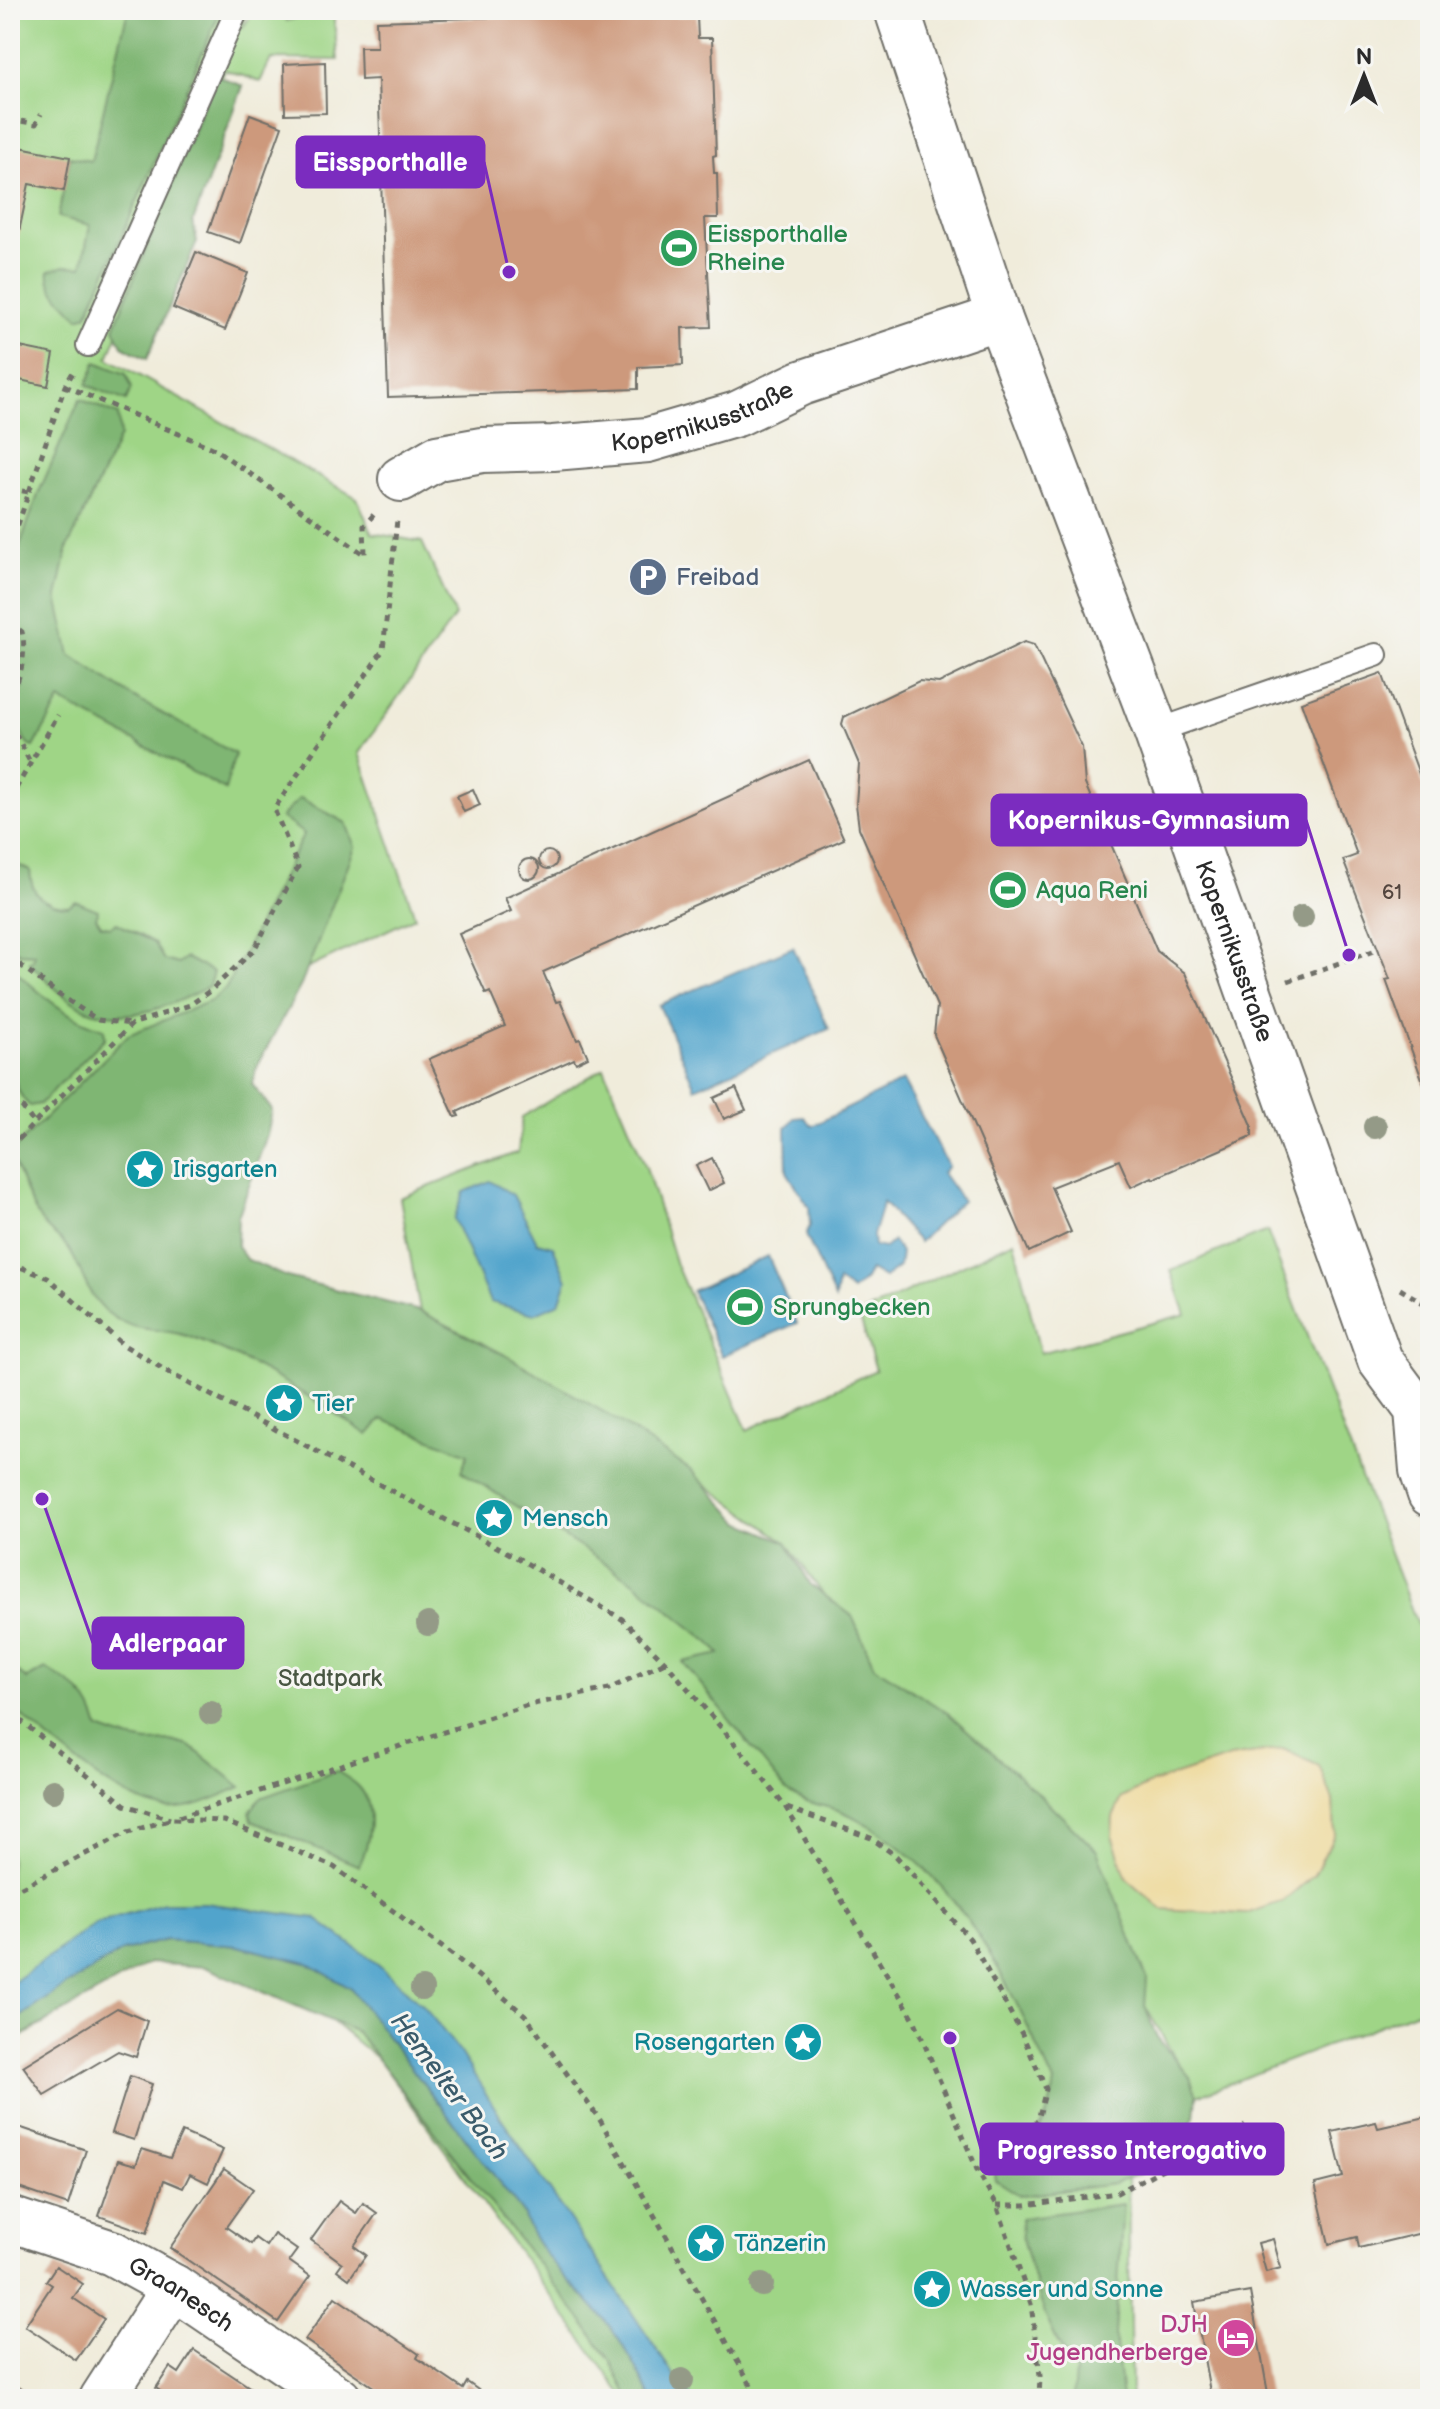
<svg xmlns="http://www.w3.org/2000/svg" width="1440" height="2409" font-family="'Balsamiq Sans',sans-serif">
	<rect width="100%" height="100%" fill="#f6f6f2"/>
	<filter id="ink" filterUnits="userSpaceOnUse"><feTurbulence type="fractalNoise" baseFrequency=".0125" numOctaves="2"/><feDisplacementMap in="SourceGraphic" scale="16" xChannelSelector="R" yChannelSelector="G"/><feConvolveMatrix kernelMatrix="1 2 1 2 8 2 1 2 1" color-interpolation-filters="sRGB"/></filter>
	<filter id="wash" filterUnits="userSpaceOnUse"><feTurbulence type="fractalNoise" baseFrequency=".006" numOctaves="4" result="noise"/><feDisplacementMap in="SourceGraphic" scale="32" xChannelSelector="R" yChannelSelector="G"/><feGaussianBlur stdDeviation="1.8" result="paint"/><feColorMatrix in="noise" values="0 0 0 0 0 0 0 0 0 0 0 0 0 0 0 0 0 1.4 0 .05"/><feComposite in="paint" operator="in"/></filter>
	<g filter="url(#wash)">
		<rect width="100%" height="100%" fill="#f0ecdb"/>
		<!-- green -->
		<g fill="#9fd586" stroke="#658058" stroke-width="2">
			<polygon points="10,10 248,10 241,30 255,10 282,10 287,21 320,10 333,10 338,60 271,59 260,82 224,69 108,358 357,498 372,533 422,542 455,616 359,753 415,917 292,976 156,1220 387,1350 1024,1879 1128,2178 1131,2399 626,2399 379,2060 311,2004 204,1965 147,1961 10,2044"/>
			<polygon points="604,1068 646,1167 676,1265 747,1430 876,1370 859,1315 1014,1241 1040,1353 1186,1314 1171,1271 1267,1231 1430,1658 1430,2006 1197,2096 1145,2006 874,1666 786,1542 607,1414 420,1311 400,1198 518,1152 522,1117"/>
		</g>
		<!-- forest -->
		<g fill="#7fb673" stroke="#55704f" stroke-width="2">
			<path d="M 128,10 L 221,10 L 87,315 L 79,318 C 67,305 46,290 49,271 L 64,266 L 82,267 L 90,225 L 58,217 L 70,157 L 91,161 Z"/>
			<polygon points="216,75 243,86 193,222 197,242 147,359 122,346 114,328"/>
			<polygon points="96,362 126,374 132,388 126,401 87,385"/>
			<polygon points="80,399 118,415 120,436 68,547 57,597 70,655 133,697 235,754 225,790 60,700 34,747 28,745 10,713 22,687 12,680 10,684 10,573 39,492"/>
			<path d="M 300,798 L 346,823 L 355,847 L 301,985 L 258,1064 L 252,1084 L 272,1110 L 268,1132 L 238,1217 L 237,1246 L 246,1259 L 287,1277 L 420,1311 L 505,1355 L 607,1414 L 692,1471 L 740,1522 L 786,1542 L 811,1585 L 852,1616 L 874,1666 L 949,1714 L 1041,1796 L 1097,1851 L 1147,1979 L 1145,2006 L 1156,2036 L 1190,2077 L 1197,2096 L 1195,2117 L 1187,2130 L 1150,2146 L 1155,2168 L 1114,2184 L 1021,2196 L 996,2180 L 995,2175 C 1029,2145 1049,2130 1054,2083 C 1010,1988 969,1891 878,1831 C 867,1824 853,1816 841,1811 C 817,1803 807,1805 785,1789 L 683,1662 L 720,1654 L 710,1643 L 633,1581 L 461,1471 L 468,1454 L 382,1419 L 368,1435 C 312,1398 256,1362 193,1338 C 166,1327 136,1334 112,1316 C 86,1298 85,1275 70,1251 C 63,1240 52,1234 44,1225 C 29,1205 20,1176 10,1153 L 128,1035 L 211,1001 L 226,988 L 304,834 L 281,817 Z"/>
			<path d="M 10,862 L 30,870 C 31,896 43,905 68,906 L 76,901 L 98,910 L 96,917 L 101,925 L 110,927 L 117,923 L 154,943 L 164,960 L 178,964 L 186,958 L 213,972 L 209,986 C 177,1004 131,1022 94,1012 C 69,1005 46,980 29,962 L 34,958 L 34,954 L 19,953 L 10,945 Z"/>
			<path d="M 10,966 C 39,992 65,1018 104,1029 L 105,1038 L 40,1104 L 30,1106 C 0,1082 10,1003 10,966 Z"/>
			<path d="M 10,1667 L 27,1679 L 46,1669 C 76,1686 90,1695 99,1729 L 122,1737 L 148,1742 L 171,1741 L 190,1746 L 241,1787 C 217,1797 190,1811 164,1808 C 113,1801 50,1738 10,1706 Z"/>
			<path d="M 337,1771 C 344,1776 352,1780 358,1786 C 378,1806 369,1845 359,1866 L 252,1821 L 250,1812 L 260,1798 Z"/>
			<path d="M 166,1940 L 238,1946 L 307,1963 L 350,1988 L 523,2213 C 536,2257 581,2288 608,2324 C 625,2347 640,2373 652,2399 L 630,2399 L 611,2362 L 580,2318 L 357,2032 L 205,1967 L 149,1963 L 10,2042 L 10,2024 L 57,1991 L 123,1951 Z"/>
			<polygon points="1123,2204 1115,2334 1122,2399 1073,2399 1075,2371 1058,2343 1045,2315 1022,2239 1021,2218"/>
		</g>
		<!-- sand -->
		<polygon fill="#eeda9e" stroke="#8c8264" stroke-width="2" points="1283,1749 1319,1766 1333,1800 1335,1834 1314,1875 1283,1901 1246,1914 1162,1909 1127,1879 1112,1836 1113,1817 1122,1798 1152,1783 1230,1757"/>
		<!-- water -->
		<g fill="#51a4cc" stroke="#3e687c" stroke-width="2">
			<polygon points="793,947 829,1029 695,1088 659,1005"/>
			<polygon points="903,1081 948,1166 942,1173 962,1201 919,1242 883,1202 873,1235 874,1246 885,1248 893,1241 901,1253 899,1267 884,1278 870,1270 865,1280 852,1291 838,1281 835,1299 806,1235 810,1225 809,1207 787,1172 786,1128 794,1118 804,1117 812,1126"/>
			<polygon points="490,1181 513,1195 537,1242 553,1246 567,1280 559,1303 534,1314 490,1302 454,1219 464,1192"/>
			<polygon points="768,1256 797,1323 722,1356 692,1291"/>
			<path d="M 164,1903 L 205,1903 L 315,1918 L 379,1965 L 425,2008 L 459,2051 L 502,2119 L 683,2389 L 693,2399 L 652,2399 C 640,2373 625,2347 608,2324 C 581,2288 536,2257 523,2213 L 350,1988 L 307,1963 L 238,1946 L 166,1940 L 123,1951 L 57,1991 L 10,2024 L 10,1984 L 96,1923 Z"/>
		</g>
		<g id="blocks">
			<!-- building -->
			<g fill="#cd997b">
				<polygon points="626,13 626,18 697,16 698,38 712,38 716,155 713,156 714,173 717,173 718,218 705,218 711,327 682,328 683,365 638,367 638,389 388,397 381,177 367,177 366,160 381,160 378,79 361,80 360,47 377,47 376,21"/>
				<polygon points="325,62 326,113 285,114 284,64"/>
				<polygon points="250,114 282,126 240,243 208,232"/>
				<polygon points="10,145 70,157 64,191 29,184 11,270"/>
				<polygon points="196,252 248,273 225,330 173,308"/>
				<polygon points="10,345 54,354 48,386 10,378"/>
				<polygon points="1024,642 1034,645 1082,747 1085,784 1157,951 1185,973 1252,1125 1252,1136 1153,1179 1152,1177 1131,1187 1119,1160 1051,1187 1071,1232 1029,1252 934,1035 937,1006 859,828 856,804 859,764 842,724 844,717 919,681 939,683"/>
				<polygon points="1382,673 1430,804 1430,1101 1386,980 1390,979 1343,860 1357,855 1301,702"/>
				<polygon points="809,760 844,839 543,972 556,1002 560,1001 577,1040 580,1039 588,1057 576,1063 574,1059 457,1112 459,1116 455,1117 429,1059 505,1026 490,992 486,994 459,934 511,911 505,898"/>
				<polygon points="473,789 480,805 464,812 457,796"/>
				<circle cx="548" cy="860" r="9"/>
				<circle cx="529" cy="869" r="10"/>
				<polygon points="736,1088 746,1110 724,1119 714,1098"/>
				<polygon points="712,1158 724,1183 708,1191 696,1166"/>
				<polygon points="117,2008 147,2021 136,2057 118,2051 44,2095 23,2066"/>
				<polygon points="130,2076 152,2084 134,2140 112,2133"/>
				<polygon points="1430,2116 1430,2231 1359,2248 1357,2237 1329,2244 1315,2184 1343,2177 1332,2132 1376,2122 1378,2128"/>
				<polygon points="10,2124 86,2150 68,2205 10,2185"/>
				<polygon points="182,2132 223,2150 208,2183 190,2174 183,2188 164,2180 147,2233 99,2216 118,2160 136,2165 142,2149 170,2158"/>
				<polygon points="224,2169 253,2189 226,2227 251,2244 255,2238 266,2246 274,2234 297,2250 289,2261 310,2276 278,2322 170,2248"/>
				<polygon points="339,2201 356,2213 363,2203 377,2213 354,2246 366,2255 349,2279 337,2270 342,2263 311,2240"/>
				<polygon points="1273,2239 1281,2268 1266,2272 1258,2243"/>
				<polygon points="56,2266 83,2284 73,2298 104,2319 76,2360 25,2326 52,2285 46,2281"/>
				<polygon points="1250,2292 1269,2399 1183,2399 1183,2396 1210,2392 1194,2302"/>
				<polygon points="335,2297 419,2354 417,2358 463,2389 467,2382 481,2392 475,2399 391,2399 305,2340"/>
				<polygon points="194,2350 257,2392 253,2399 159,2399 163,2393 156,2388 170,2367 179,2373"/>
				<polygon points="10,2382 37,2399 10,2399"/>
			</g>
		</g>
	</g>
	<g filter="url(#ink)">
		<use href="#blocks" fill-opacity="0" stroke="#706f69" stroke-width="2"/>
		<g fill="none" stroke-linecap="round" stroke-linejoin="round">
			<defs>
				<g id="service">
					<polyline points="88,345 237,10"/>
					<polyline points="1156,731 1376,655"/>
				</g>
				<g id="minor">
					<path id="s1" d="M 897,10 L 999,317 L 1156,731 L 1380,1360 L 1417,1410 L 1422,1470 L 1430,1494"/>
					<path id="s2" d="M 401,479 L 437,458 L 482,450 L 553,448 L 648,440 L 737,414 L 801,383 L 999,317"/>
					<path id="s3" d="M 10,2219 L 112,2253 L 174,2287 L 339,2399"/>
					<polyline points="102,2399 174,2287"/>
				</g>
			</defs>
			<!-- service casing -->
			<use href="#service" stroke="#706f69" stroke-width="26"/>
			<!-- minor casing -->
			<use href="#minor" stroke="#706f69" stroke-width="48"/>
			<!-- path -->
			<g stroke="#706f69" stroke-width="5" stroke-dasharray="6 6" stroke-linecap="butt">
				<polyline points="10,119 36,124 41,114"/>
				<polyline points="65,386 215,449 365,555 364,526 376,512"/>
				<polyline points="10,489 29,492"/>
				<polyline points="10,548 65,386 75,369"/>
				<path d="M 10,622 L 22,632 C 27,655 20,678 10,699"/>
				<polyline points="10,723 30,762"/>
				<polyline points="10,799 58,715"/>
				<polyline points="10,957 58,994 98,1020 131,1024"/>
				<polyline points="1288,981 1379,949"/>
				<polyline points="10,1086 12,1093 33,1122"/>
				<polyline points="10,1148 132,1024 190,1005 211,990 254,950 298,867 274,809 383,650 397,520"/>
				<polyline points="10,1263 48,1278 122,1344 173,1375 516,1557 622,1619 665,1662 742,1752 786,1808 914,2019 978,2172 997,2205 1031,2304 1040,2376 1039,2399"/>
				<polyline points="1400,1289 1430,1307"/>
				<polyline points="10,1712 125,1805 170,1819"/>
				<polyline points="787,1808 871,1838 896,1856 970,1939 1022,2034 1046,2089 1038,2120 1018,2148 978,2172"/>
				<polyline points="179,1817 528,1705 609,1689 665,1662"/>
				<polyline points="10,1893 128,1832 172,1819 224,1821 334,1867 454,1956 525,2015 600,2120 759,2399"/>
				<polyline points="997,2205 1025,2205 1117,2193 1245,2126"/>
			</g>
			<!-- service -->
			<use href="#service" stroke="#fff" stroke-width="22"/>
			<!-- minor -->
			<use href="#minor" stroke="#fff" stroke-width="44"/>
		</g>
		<!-- trees -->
		<g fill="#949a87">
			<circle cx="1302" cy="917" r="12"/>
			<circle cx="1375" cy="1127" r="12"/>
			<circle cx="428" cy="1624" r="12"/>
			<circle cx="211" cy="1713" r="12"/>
			<circle cx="53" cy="1791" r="12"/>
			<circle cx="422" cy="1989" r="12"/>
			<circle cx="762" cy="2285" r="12"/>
			<circle cx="682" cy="2380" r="12"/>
		</g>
	</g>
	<!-- icons -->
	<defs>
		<symbol id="stadium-disc" viewBox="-11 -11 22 22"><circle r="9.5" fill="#2e9e5b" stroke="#f6f6f2"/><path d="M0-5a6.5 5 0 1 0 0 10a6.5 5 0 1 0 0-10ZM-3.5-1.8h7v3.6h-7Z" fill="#fff"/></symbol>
		<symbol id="parking-disc" viewBox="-11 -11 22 22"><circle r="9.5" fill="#5c6f8a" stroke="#f6f6f2"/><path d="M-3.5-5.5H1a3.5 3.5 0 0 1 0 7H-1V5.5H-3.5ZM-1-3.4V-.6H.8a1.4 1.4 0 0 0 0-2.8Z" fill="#fff"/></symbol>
		<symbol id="sight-disc" viewBox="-11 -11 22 22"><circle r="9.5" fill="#0f9aa8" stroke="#f6f6f2"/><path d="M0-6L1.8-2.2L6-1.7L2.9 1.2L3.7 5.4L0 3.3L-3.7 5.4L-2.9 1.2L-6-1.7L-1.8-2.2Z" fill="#fff"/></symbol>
		<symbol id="hotel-disc" viewBox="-11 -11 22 22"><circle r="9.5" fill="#d1479c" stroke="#f6f6f2"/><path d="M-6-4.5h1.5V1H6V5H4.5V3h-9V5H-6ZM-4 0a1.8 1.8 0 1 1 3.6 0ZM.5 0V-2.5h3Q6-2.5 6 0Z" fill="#fff"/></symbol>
	</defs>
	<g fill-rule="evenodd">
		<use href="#stadium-disc" x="657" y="226" width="44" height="44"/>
		<use href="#parking-disc" x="626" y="555" width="44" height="44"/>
		<use href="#stadium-disc" x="986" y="868" width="44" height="44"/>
		<use href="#sight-disc" x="123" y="1147" width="44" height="44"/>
		<use href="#stadium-disc" x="723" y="1285" width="44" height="44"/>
		<use href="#sight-disc" x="262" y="1381" width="44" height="44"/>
		<use href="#sight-disc" x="472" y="1496" width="44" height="44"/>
		<use href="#sight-disc" x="781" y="2020" width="44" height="44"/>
		<use href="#sight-disc" x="684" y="2221" width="44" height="44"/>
		<use href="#sight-disc" x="910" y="2267" width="44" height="44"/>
		<use href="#hotel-disc" x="1214" y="2316" width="44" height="44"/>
	</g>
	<g text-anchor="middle" stroke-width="6" stroke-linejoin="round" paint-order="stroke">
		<!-- number labels -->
		<g font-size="20" fill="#54463f">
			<text x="1392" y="899">61</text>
		</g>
		<!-- leisure labels -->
		<g font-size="24" fill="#27864d" stroke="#f6f6f2" text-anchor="start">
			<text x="707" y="242">Eissporthalle<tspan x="707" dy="28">Rheine</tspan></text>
			<text x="1036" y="898">Aqua Reni</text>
			<text x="773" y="1315">Sprungbecken</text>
		</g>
		<!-- street labels -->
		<g font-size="24" fill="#2b2b2b" stroke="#f6f6f2">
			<text dy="8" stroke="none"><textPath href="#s2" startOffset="312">Kopernikusstraße</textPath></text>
			<text dy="8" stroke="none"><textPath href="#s1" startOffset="1000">Kopernikusstraße</textPath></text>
			<text dy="8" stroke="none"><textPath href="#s3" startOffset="188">Graanesch</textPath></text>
		</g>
		<!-- service labels -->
		<g font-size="24" fill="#4e5e75" stroke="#f6f6f2" text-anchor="start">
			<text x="676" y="585">Freibad</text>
		</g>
		<!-- culture labels -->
		<g font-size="24" fill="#0d838f" stroke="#f6f6f2" text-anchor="start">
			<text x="173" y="1177">Irisgarten</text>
			<text x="312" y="1411">Tier</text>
			<text x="522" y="1526">Mensch</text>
			<text x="775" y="2050" text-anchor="end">Rosengarten</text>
			<text x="734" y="2251">Tänzerin</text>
			<text x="960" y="2297">Wasser und Sonne</text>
		</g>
		<!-- park labels -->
		<g font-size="24" fill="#485642" stroke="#f6f6f2">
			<text x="330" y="1686">Stadtpark</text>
		</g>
		<!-- hotel labels -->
		<g font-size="24" fill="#b23c85" stroke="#f6f6f2" text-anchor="end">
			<text x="1208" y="2332">DJH<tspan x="1208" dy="28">Jugendherberge</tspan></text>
		</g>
		<!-- water labels -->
		<g font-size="26" font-style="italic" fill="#3a5b6b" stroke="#f6f6f2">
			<text transform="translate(450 2086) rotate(53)" y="9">Hemelter Bach</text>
		</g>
	</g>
	<!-- callouts -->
	<path fill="none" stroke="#7b2cbf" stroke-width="3" d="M509 272L484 162M1349 955L1306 820M42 1499L93 1643M950 2038L981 2149"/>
	<g fill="#7b2cbf" stroke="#f6f6f2" stroke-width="3">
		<circle cx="509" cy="272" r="8"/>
		<circle cx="1349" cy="955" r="8"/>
		<circle cx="42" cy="1499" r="8"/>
		<circle cx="950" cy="2038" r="8"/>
	</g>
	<g fill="#7b2cbf" stroke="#7b2cbf" stroke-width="3">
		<rect x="297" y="137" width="187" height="50" rx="8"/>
		<rect x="992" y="795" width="314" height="50" rx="8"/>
		<rect x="93" y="1618" width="150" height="50" rx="8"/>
		<rect x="981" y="2124" width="302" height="50" rx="8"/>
	</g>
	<g font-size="26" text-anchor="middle" font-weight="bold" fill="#fff">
		<text x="390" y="171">Eissporthalle</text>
		<text x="1149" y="829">Kopernikus-Gymnasium</text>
		<text x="168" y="1652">Adlerpaar</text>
		<text x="1132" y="2159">Progresso Interogativo</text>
	</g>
	<!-- margin -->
	<rect width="1440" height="2409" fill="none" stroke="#f6f6f2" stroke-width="40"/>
	<!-- north arrow -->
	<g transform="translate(1364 76)" stroke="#f6f6f2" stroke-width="6" paint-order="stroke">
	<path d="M0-6L14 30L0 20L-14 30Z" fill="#2b2b2b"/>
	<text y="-12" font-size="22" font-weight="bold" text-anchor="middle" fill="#2b2b2b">N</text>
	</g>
</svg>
